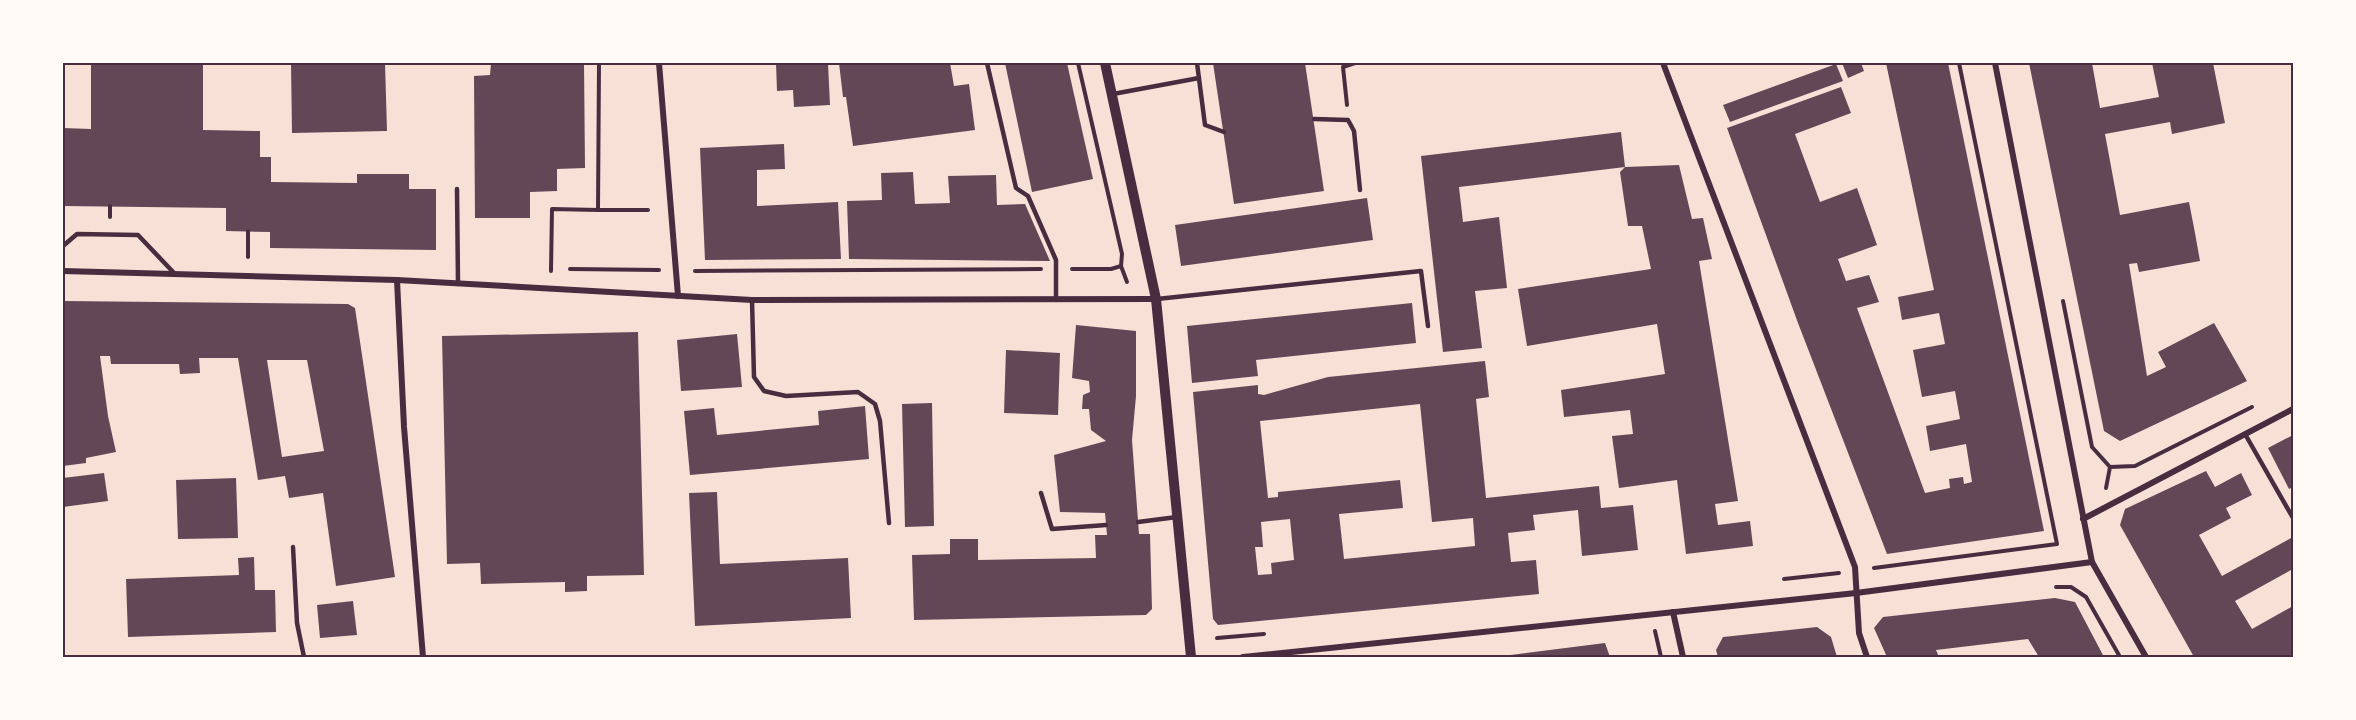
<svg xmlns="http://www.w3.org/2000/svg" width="2356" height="720" font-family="'Work Sans',sans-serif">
	<rect width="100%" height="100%" fill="#f7e1d7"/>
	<!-- building -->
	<g fill="#644757" fill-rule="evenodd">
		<polygon points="91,63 203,63 203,130 260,131 260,157 271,157 271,182 357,183 357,174 409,174 409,189 436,189 436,250 270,248 270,232 226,231 226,208 63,206 63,128 91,129"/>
		<polygon points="291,63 385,63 387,131 292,133"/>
		<polygon points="491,63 584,63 585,168 557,169 557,191 530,192 530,218 475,218 474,76 490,75"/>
		<polygon points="776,63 828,63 830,105 794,107 793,90 777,91"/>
		<polygon points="839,63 950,63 954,86 969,84 975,130 853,146 846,97 843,97"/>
		<polygon points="1005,63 1067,63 1093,179 1032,192"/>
		<polygon points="1213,63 1305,63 1324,191 1234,204"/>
		<polygon points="1842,63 1861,63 1864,71 1848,78"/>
		<polygon points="1886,63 1948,63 2044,531 1887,554 1798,323 1727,128 1841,87 1851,113 1795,134 1820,202 1857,188 1869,222 1877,245 1838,259 1846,281 1869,275 1879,302 1857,308 1925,493 1950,488 1949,479 1963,477 1964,484 1972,482 1966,444 1930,451 1926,426 1960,419 1955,391 1922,397 1913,350 1945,344 1939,313 1902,320 1898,297 1934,290"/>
		<polygon points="2029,63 2092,63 2100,108 2159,97 2152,63 2213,63 2225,123 2172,134 2170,122 2105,134 2120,215 2189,202 2195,233 2200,261 2139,272 2137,263 2129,264 2147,376 2166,367 2158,352 2214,323 2247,381 2120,441 2104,431"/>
		<polygon points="1836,64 1843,81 1730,122 1723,105"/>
		<polygon points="1621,132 1625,167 1459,187 1463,222 1499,217 1507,288 1475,291 1482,348 1443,352 1421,156"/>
		<polygon points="784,144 785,169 757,170 757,206 838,202 841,259 705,260 700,148"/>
		<polygon points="1679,165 1692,219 1703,218 1712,259 1699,261 1738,501 1715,504 1718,525 1750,521 1753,546 1686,554 1677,480 1619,488 1612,436 1633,434 1630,410 1564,417 1561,390 1665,374 1657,324 1527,346 1518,289 1651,269 1642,226 1628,226 1620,172 1625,167"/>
		<polygon points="913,172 915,204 950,203 948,176 996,175 997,205 1025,204 1050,261 849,259 847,201 882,200 881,173"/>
		<polygon points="1367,198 1373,240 1181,266 1175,225"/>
		<path d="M 63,301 L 348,304 L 355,308 L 395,577 L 336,586 L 323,493 L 289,498 L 285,476 L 258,480 L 238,358 L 199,358 L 200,373 L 180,374 L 179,364 L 111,364 L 110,356 L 100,356 L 108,416 L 116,452 L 86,458 L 86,463 L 63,466 ZM 267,360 L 307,360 L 324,451 L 282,457 Z"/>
		<polygon points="1412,303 1416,343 1256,360 1258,376 1192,383 1187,326"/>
		<polygon points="1076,325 1136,331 1136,396 1132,440 1139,534 1150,534 1152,609 1146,615 914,620 912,555 950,554 950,539 978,539 978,560 1096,558 1095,535 1107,535 1105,513 1060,512 1054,455 1106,441 1091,430 1089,409 1082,409 1083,395 1090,392 1089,381 1072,378"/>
		<polygon points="638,332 644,575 587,576 587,591 565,592 565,582 481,584 480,563 447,564 442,336"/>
		<polygon points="737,334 742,387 681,391 677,340"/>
		<polygon points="1006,350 1060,353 1058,415 1004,413"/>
		<path d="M 1485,361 L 1489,397 L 1476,399 L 1486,498 L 1599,486 L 1601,508 L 1633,505 L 1638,550 L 1582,556 L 1578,510 L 1533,515 L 1535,530 L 1508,533 L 1511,562 L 1536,560 L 1539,594 L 1218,625 L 1213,619 L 1193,392 L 1258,385 L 1258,394 L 1264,395 L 1328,377 ZM 1420,404 L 1432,522 L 1473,518 L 1475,546 L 1344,559 L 1339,514 L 1403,508 L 1400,480 L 1278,492 L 1278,497 L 1268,498 L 1260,421 ZM 1290,519 L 1294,560 L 1271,563 L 1272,574 L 1258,575 L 1255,547 L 1263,547 L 1261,522 Z"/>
		<polygon points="932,403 934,526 905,527 902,404"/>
		<polygon points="865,406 869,459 690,475 684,411 714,408 717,435 819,425 818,411"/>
		<polygon points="2293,435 2293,487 2289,489 2268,448"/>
		<polygon points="2206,471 2215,487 2241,473 2252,495 2226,508 2231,518 2199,535 2222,576 2293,537 2293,569 2235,601 2252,629 2293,606 2293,657 2194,657 2120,525 2125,509"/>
		<polygon points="104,473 108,501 63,507 63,478"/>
		<polygon points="236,478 238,538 178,539 176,480"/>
		<polygon points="717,492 720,564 848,558 851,618 695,626 689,493"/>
		<polygon points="254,557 255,590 275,590 276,632 128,637 126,579 239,575 238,558"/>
		<polygon points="2055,598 2075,602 2104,657 2039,657 2028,639 1936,650 1939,657 1887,657 1874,628 1883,617"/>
		<polygon points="353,601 357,635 320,638 317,605"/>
		<polygon points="1817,627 1831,637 1837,657 1718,657 1716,650 1723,637"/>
		<polygon points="1605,643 1610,657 1503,657 1503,656"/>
	</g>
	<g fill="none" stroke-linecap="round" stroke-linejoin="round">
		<!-- path -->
		<g stroke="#4a2c40" stroke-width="4">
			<polyline points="599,63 598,210 648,210"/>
			<polyline points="1347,105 1343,67 1355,63"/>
			<polyline points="110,217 110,206"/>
			<polyline points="248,257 248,231"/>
			<polyline points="1121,266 1127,282"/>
			<polyline points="570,269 659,270"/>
			<polyline points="1072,269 1111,269 1121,266 1122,254 1078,63"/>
			<polyline points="551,271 552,209 598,210"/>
			<polyline points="695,271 1041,269"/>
			<polyline points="2063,301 2092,447 2110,467 2135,466 2252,407"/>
			<polyline points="2106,488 2110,467"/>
			<polyline points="1874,568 2057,544 1959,63"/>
			<polyline points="1784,579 1839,573"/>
			<polyline points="2056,587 2071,587 2086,597 2120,657"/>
			<polyline points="1655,631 1661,657"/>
			<polyline points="1217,638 1264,634"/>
		</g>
		<!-- service -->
		<g stroke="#4a2c40" stroke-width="4.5">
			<polyline points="987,63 1016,188 1028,196 1056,260 1056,300"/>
			<polyline points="1197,63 1205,125 1224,132"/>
			<polyline points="1113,94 1199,78"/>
			<polyline points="1314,119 1348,120 1354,131 1360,190"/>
			<polyline points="457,189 458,284"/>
			<polyline points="63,246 77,234 138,235 175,274"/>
			<polyline points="1157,299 1421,271 1428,326"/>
			<polyline points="752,300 754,377 764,391 786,396 858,392 875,404 880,421 889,523"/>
			<polyline points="2245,434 2293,518"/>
			<polyline points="1041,493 1052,529 1106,525"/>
			<polyline points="1138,522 1177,517"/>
			<polyline points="293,547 297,623 304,657"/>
		</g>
		<!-- minor -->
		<g stroke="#4a2c40" stroke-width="6">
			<polyline points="659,63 678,296"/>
			<polyline points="1663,63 1855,567 1859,633 1867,657"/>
			<polyline points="1995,63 2092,562 2146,657"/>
			<polyline points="63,271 397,280 752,300 1156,299"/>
			<polyline points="397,280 404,427 423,657"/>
			<polyline points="2083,519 2293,409"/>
			<polyline points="1673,612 1683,657"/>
			<polyline points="1243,657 1856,593 2092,562"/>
		</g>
		<!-- tertiary -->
		<polyline stroke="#4a2c40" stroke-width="10" points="1105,63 1156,299 1191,657"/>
	</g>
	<!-- border -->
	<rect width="2356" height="720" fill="none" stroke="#fffaf5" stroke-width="129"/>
	<rect x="64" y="64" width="2228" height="592" fill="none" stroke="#4a2c40" stroke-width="2"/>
</svg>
